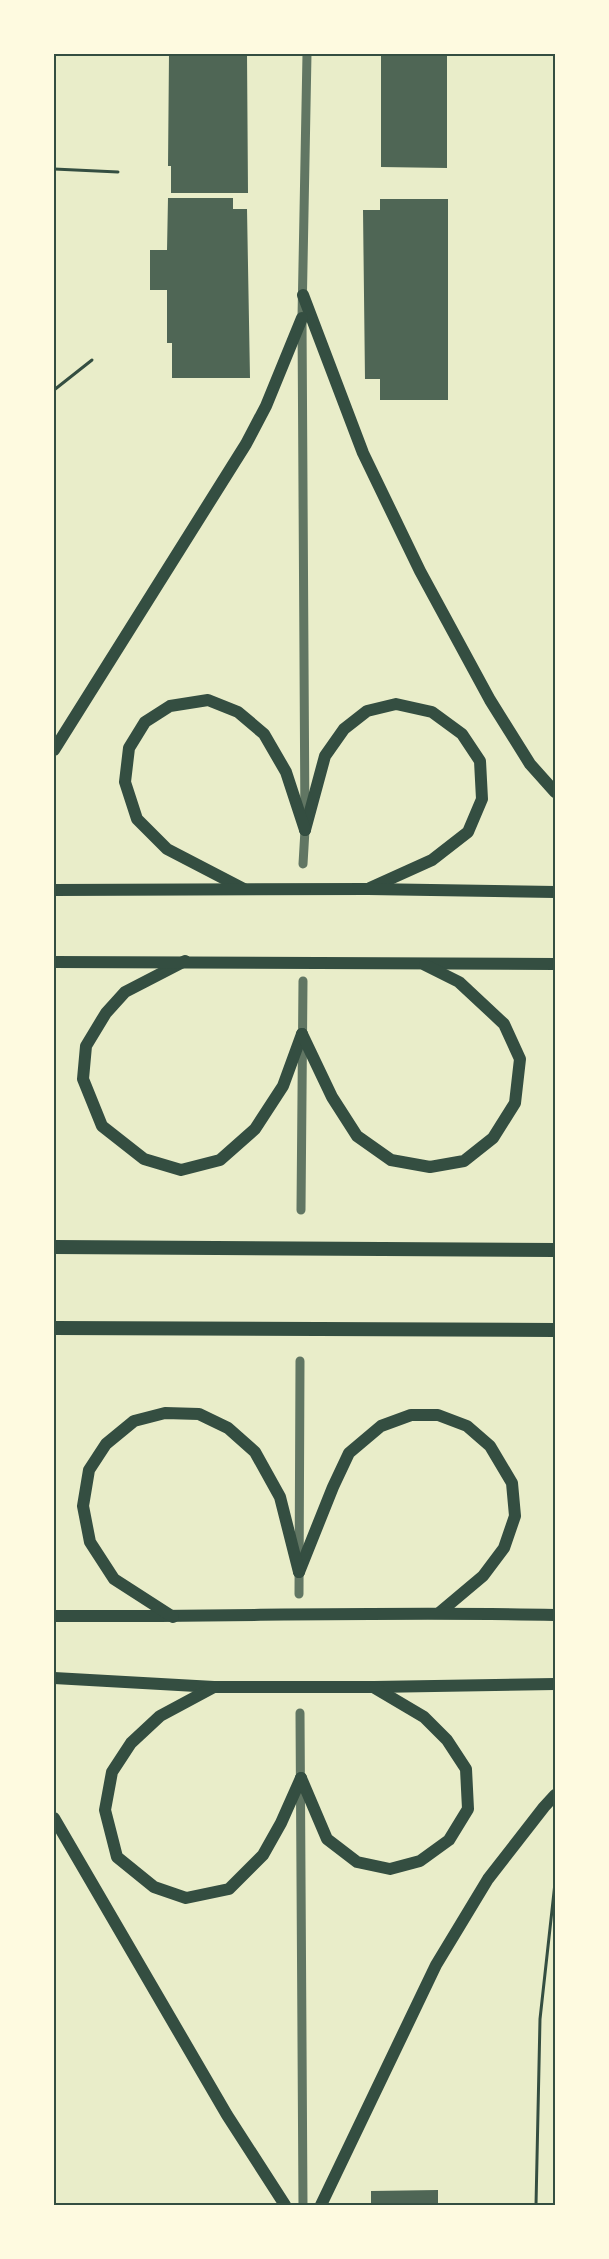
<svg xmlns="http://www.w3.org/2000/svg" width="609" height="2259" font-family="'Source Sans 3',sans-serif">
	<rect width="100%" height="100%" fill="#e9edc9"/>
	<!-- building -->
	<g fill="#4f6655">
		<polygon points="169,54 247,54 248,193 171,193 171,166 168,166"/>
		<polygon points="381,54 447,54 447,168 381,167"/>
		<polygon points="168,198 233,198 233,209 247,209 250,378 172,378 172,343 167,343 167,290 150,290 150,250 167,250"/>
		<polygon points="380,199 448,199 448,400 380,400 380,379 365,379 363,210 380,210"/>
		<polygon points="438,2190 438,2205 371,2205 371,2191"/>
	</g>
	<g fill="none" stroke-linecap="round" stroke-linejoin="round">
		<!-- path -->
		<g stroke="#344e41" stroke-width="3">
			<polyline points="54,169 118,172"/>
			<polyline points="54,390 92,360"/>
			<polyline points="536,2205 540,2019 555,1883"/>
		</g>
		<!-- tertiary -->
		<g stroke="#617663" stroke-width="9">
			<polyline points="303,864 305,830 302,318 307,54"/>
			<polyline points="301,1210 303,981"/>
			<polyline points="299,1594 300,1361"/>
			<polyline points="300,1713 303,2205"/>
		</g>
		<!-- primary -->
		<g stroke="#344e41" stroke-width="12">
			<polyline points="303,295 363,453 420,571 490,700 530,764 555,792"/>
			<polyline points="54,750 246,444 266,406 302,318"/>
			<polyline points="305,830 325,756 344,729 367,711 396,704 432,712 462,734 480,761 482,799 468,832 432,860 370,888"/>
			<polyline points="244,889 167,849 137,819 125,782 129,748 145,722 170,706 208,700 238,712 264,734 286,772 305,830"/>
			<polyline points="54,890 368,889 555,892"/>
			<polyline points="185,961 125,992 106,1013 86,1046 83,1079 102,1126 144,1159 181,1170 220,1160 255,1129 283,1086 302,1034"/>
			<polyline points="54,962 555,964"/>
			<polyline points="302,1034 332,1097 357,1136 391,1160 430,1167 464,1161 493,1138 515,1103 520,1059 504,1024 459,982 425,965"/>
			<polyline points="299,1572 333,1487 349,1453 381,1426 411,1415 438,1415 467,1426 490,1446 512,1483 515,1516 504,1548 483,1576 439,1613"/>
			<path d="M 54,1616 C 221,1617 388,1611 555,1615"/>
			<polyline points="173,1617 114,1579 90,1542 83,1506 89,1470 106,1444 134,1421 165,1413 199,1414 228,1428 255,1452 280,1497 299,1572"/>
			<polyline points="54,1678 214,1687 374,1687 555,1684"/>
			<polyline points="214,1687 160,1716 131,1743 112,1772 105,1810 117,1857 154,1887 186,1898 229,1889 263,1855 281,1823 301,1778"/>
			<polyline points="301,1778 327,1839 357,1862 390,1869 420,1861 449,1840 468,1809 466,1769 447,1740 424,1717 375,1688"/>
			<polyline points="54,1818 227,2115 285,2205"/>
			<polyline points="321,2205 436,1965 488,1879 544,1807 555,1795"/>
		</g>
		<!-- trunk -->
		<g stroke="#344e41" stroke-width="14">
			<polyline points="54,1247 555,1250"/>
			<polyline points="54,1328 555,1330"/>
		</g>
	</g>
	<!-- border -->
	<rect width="609" height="2259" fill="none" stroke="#fefae0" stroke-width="110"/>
	<rect x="55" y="55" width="499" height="2149" fill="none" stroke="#344e41" stroke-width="2"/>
</svg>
